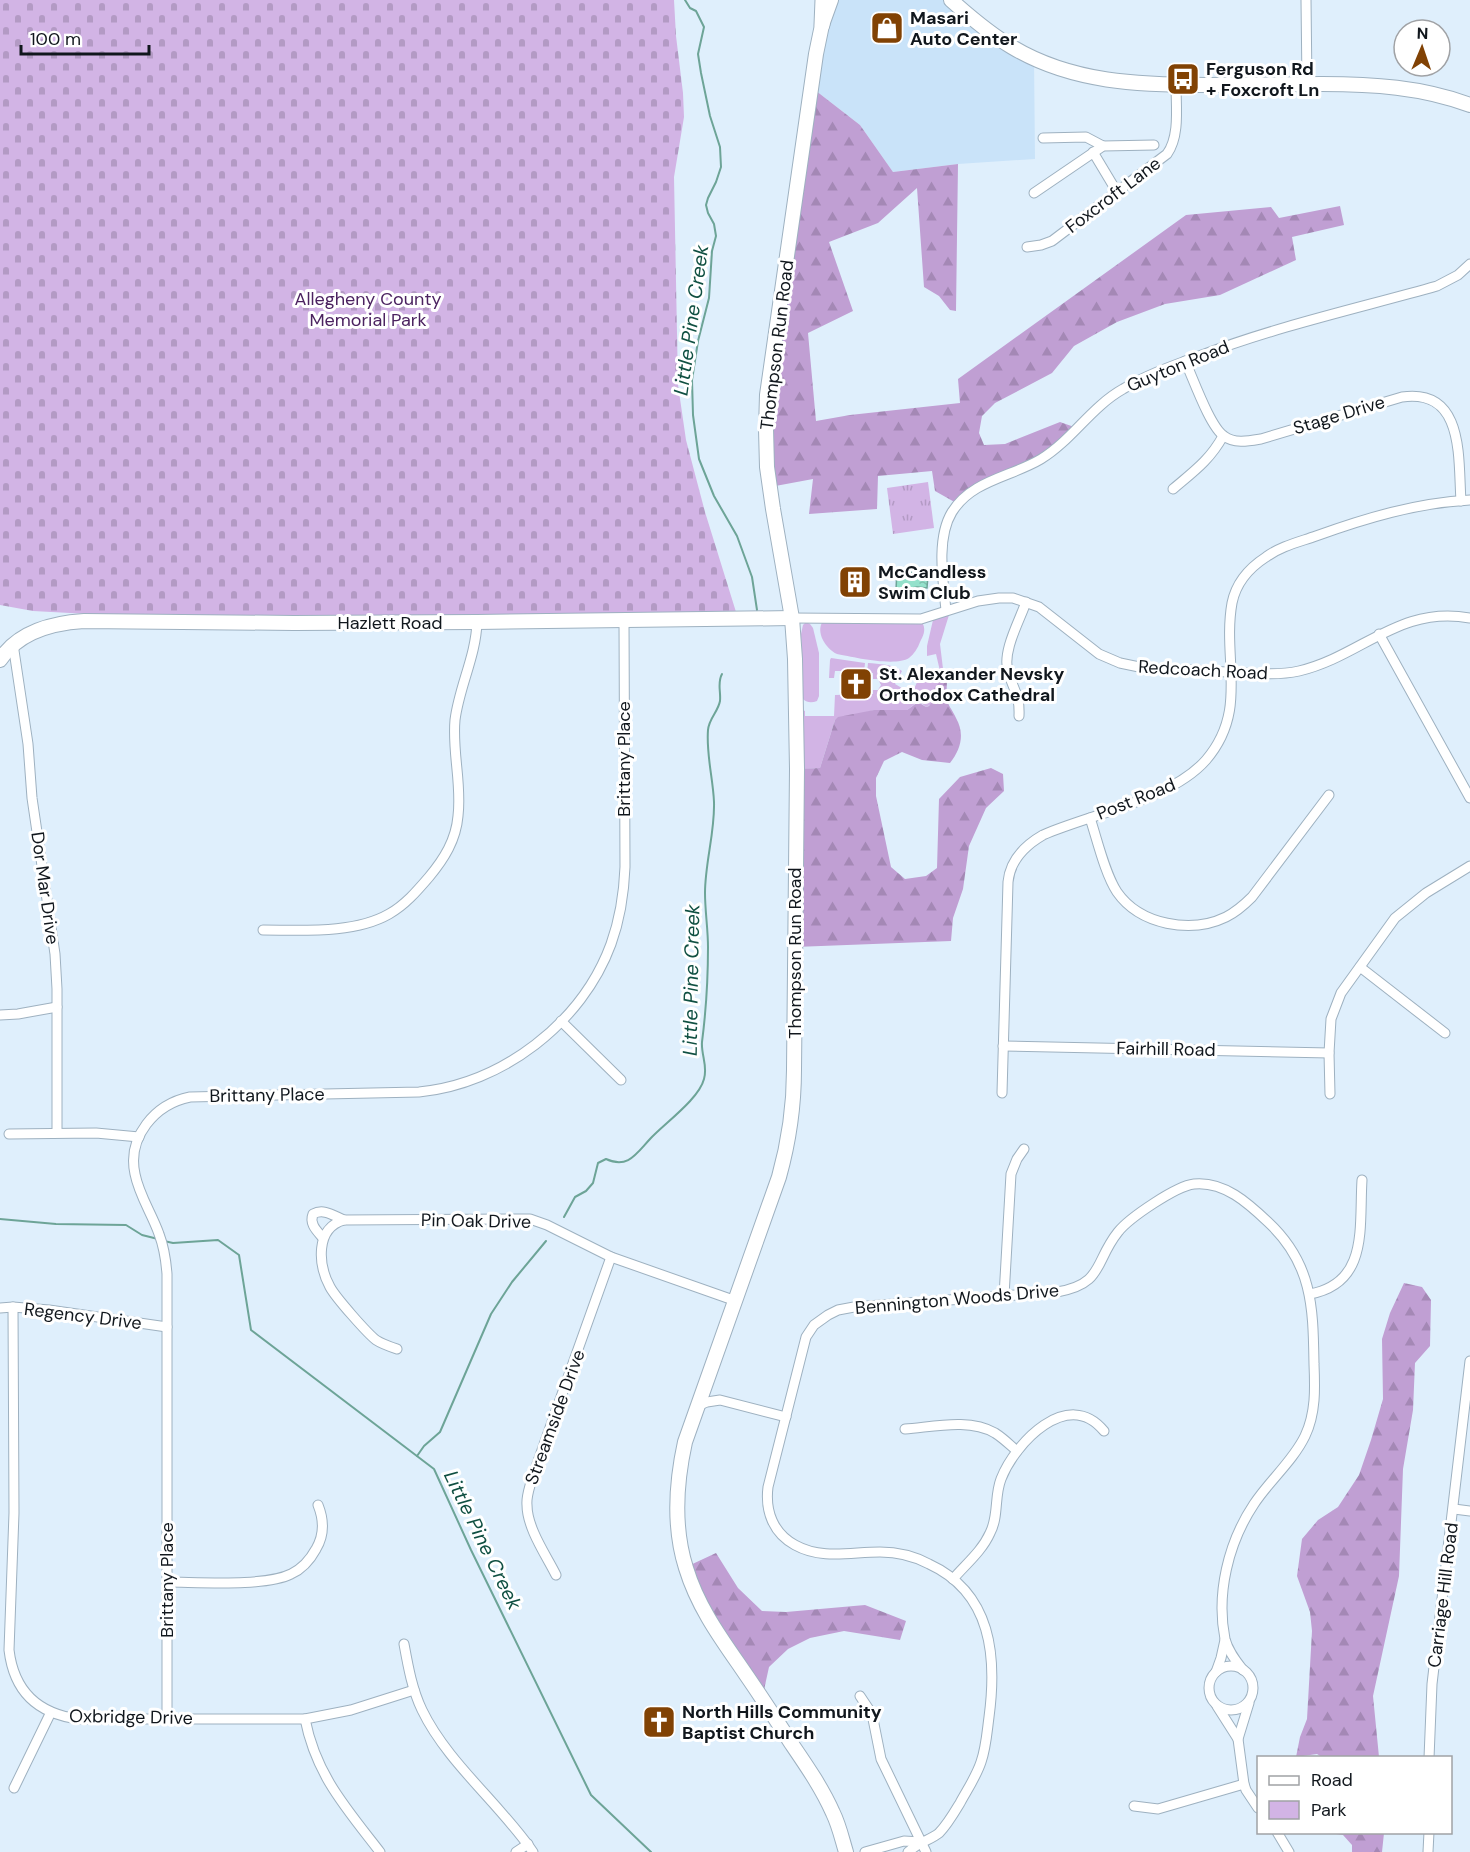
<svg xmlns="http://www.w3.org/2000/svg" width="1470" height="1852" font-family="'DM Sans',sans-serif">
	<defs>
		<pattern id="forest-firs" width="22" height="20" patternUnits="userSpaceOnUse" patternTransform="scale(1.5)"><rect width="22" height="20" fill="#c09fd3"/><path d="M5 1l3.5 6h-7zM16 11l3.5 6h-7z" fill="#a488b5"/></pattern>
		<pattern id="cemetery-stones" width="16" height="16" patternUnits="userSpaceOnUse" patternTransform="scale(1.5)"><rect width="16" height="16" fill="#d2b4e5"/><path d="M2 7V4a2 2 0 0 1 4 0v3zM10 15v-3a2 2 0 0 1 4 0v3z" fill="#b39ac4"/></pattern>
		<pattern id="park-tufts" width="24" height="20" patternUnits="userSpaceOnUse" patternTransform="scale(1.5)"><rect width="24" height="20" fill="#d2b4e5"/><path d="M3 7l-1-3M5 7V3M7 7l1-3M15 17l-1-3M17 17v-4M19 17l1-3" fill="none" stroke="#b39ac4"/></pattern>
		<pattern id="water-ripples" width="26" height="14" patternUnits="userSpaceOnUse" patternTransform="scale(1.5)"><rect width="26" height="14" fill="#94e1cb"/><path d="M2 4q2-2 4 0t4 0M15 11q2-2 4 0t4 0" fill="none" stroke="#7fc0ae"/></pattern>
	</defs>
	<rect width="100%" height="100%" fill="#dfeffc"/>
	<!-- built -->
	<polygon fill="#c9e3f9" points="831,0 951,0 1034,58 1035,159 958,164 893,172 860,125 811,87"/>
	<!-- green -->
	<g fill="#d2b4e5">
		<path d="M 949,615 L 940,644 L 944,677 L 931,691 L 930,694 L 933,700 L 932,704 L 926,707 L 921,703 L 916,703 L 907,710 L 875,710 L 835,720 L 820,768 L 803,769 L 803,710 L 805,711 L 805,716 L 834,716 L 835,695 L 873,694 L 873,690 L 878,690 L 881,685 L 878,679 L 873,679 L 873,673 L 867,673 L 868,663 C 879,664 893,664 902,671 L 895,684 L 907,691 L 910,686 L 914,689 L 922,671 L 930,673 L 940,671 L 936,654 L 927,656 L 927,646 L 933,620 Z"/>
		<path d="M 823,621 L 921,623 L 923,624 C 926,631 923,636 920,642 C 918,648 914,654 909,658 C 895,667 853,657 837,654 C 826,649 815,632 823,621 Z"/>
		<path d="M 806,622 L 810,624 L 813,628 L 819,653 L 819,696 L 817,701 C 812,703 807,703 803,699 L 801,634 L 803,625 Z"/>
		<polygon points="831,658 865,663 864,673 860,673 860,675 851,675 850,671 835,671 834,678 829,678 830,660"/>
	</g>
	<!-- forest -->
	<g fill="url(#forest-firs)">
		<polygon points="811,87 860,125 893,172 958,164 956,311 950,310 939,296 924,287 917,188 878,223 829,242 853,311 808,333 816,421 850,415 960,403 958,379 1186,215 1271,207 1279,218 1340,206 1344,225 1292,237 1296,260 1220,295 1165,304 1117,322 1074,346 1052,373 995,403 982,416 979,433 984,445 1005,444 1060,422 1077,428 1061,445 994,478 958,504 935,491 932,471 878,476 877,509 809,514 813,479 770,487 766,429"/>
		<path d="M 944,677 L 947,680 C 947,686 946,693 947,700 C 949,707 953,711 956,718 C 965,734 961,749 950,763 L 922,760 L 902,752 L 884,761 L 876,778 L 876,796 L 891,867 L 905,879 L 926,876 L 937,868 L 939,799 L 960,777 L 991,768 L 1003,774 L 1004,791 L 986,808 L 969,846 L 963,889 L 953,918 L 951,941 L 795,947 L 797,769 L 820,768 L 835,720 L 838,717 L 874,710 L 907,710 L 918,702 L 926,707 L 929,706 L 933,700 L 930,694 L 931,691 Z"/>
		<polygon points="1404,1283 1422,1287 1431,1300 1430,1346 1415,1363 1413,1410 1403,1469 1399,1576 1373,1696 1379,1757 1322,1757 1317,1754 1296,1757 1300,1737 1307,1719 1312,1631 1310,1612 1297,1576 1302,1539 1318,1520 1338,1507 1359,1475 1371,1440 1383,1399 1382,1339 1390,1313"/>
		<polygon points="716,1553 738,1588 762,1611 786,1612 865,1605 906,1621 900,1640 844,1631 810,1638 788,1649 769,1667 762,1699 686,1567"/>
		<polygon points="1329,1833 1384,1833 1382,1852 1352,1852 1352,1845 1343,1835"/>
	</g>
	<!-- cemetery -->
	<polygon fill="url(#cemetery-stones)" points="0,0 674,0 676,36 683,93 684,117 674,177 678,385 686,440 705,512 736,612 486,618 107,615 33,611 0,605"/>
	<!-- park -->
	<polygon fill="url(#park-tufts)" points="928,482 934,528 893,534 887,488"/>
	<!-- water -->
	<polygon fill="url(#water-ripples)" stroke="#6da497" stroke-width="1.5" points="897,569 919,574 926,573 928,575 927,588 917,587 901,590 896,590"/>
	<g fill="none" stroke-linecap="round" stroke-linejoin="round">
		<!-- stream -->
		<g stroke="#6da497" stroke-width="2">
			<polyline points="685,0 690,8 696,11 704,27 698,54 701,73 710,116 720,147 721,167 716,182 708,198 706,205 708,213 714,224 716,236 712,251 709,298 698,341 692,380 693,415 699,459 714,496 737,536 752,577 757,610"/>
			<path d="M 564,1217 L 575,1197 L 586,1191 L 593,1183 L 598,1163 L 606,1159 C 628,1169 636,1154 650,1139 C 665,1123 699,1099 704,1079 C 708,1066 701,1055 702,1042 C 706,1011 708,979 708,947 C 708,929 705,911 705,893 C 705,863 715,832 714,802 C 713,778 706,754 708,730 C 709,718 718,712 720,701 C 721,691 717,683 722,674"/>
			<polyline points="0,1219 56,1224 126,1225 142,1235 158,1239"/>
			<polyline points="164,1241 173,1243 218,1240 239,1255 251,1330 434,1469 471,1550 591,1795 651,1852"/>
			<polyline points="417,1456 424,1446 440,1432 491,1314 512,1282 546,1241"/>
		</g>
		<defs>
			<g id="street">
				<polyline points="1306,0 1307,84"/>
				<polyline points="1043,138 1086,137 1103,146"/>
				<polyline points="1093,152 1117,192"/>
				<polyline points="1034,193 1103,146 1154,145"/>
				<path d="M 1027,247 L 1041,245 L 1052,241 L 1167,154 C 1180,136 1176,107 1176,85"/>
				<path d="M 1185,361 C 1193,378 1210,427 1224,436 C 1234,444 1249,441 1261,439 L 1402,397 C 1465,388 1458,459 1461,501"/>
				<path d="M 1173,489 C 1193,472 1210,460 1223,436"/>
				<path d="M 946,610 C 943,581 936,538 952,512 C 972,480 1011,477 1041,459 C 1072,440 1091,407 1123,389 C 1148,374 1175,365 1202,355 C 1278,326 1359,308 1437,286 L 1458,275 L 1470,264"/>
				<path d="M 792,618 L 921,619 L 978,601 L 999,598 L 1013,598 L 1039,607 L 1099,654 L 1120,663 L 1144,668 C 1172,669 1199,670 1226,672 C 1250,673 1276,676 1299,671 C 1362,656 1399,605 1470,618"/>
				<polyline points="1379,634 1470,798"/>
				<polyline points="13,644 28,744 32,798 55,954 57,989 57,1132"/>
				<path d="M 1019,716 C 1020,694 1013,690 1008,671 C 1002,651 1020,620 1026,602"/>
				<path d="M 1090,818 C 1097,839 1105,874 1117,892 C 1140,925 1191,934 1226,917 C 1236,912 1244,905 1252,897 L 1329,795"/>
				<path d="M 263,930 C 302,930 354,934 389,914 C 405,905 417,891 429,877 C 444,859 456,840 458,816 C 462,784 452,752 455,720 C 459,687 476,656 477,622"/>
				<polyline points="1360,967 1445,1033"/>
				<polyline points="0,1015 18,1014 57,1007"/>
				<polyline points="561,1021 621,1080"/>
				<polyline points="1003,1046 1329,1053"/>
				<path d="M 1002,1093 L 1008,882 C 1010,860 1024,846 1043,835 C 1091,814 1171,800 1206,760 C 1249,710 1222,659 1232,603 C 1236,583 1249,568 1266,557 C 1281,546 1299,542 1316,536 C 1366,518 1416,503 1470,500"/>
				<polyline points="1330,1094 1329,1053 1331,1019 1341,993 1395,918 1426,893 1470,866"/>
				<polyline points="9,1134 96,1133 139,1137"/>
				<path d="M 323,1238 C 317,1231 309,1224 313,1214 C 324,1208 334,1216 344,1220"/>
				<path d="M 1310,1294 C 1369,1283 1359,1227 1362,1180"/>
				<polyline points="1004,1296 1011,1174 1017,1159 1024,1149"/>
				<path d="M 13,1307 L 14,1513 L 9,1650 C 14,1692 38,1714 79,1719 L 305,1719 L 351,1710 L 414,1690"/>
				<polyline points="0,1308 13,1307 49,1310 167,1327"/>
				<path d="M 397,1349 C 391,1347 382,1344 376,1340 C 367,1333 336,1298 330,1287 C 318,1265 315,1228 344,1220 L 530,1219 L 547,1225 L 611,1257 L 736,1301"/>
				<polyline points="697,1406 707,1402 720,1400 786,1417"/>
				<path d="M 905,1429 C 933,1427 969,1418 995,1433 C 1003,1438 1010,1445 1017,1451"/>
				<polyline points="1454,1509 1470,1511"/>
				<path d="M 556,1575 C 546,1555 527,1528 527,1505 C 526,1496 530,1487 532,1478 L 611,1257"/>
				<path d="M 953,1579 C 966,1564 982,1551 990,1533 C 999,1516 994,1497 1001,1479 C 1015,1443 1068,1387 1104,1431"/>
				<path d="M 167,1582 C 198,1582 265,1587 291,1574 C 302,1569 310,1560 316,1549 C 325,1534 324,1520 318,1505"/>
				<path d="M 404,1644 C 408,1666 412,1689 422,1710 C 447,1762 500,1804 533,1852"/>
				<circle cx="1231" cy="1688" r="22"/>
				<polyline points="1216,1672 1221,1658 1225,1640"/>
				<polyline points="860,1696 872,1714 881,1759 926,1852"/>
				<polyline points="1249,1703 1238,1739 1244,1784 1246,1790 1258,1808"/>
				<polyline points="1217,1706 1238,1739"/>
				<path d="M 167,1718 L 167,1274 C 166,1261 164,1247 159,1234 C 152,1214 139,1195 135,1174 C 127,1137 155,1104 190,1097 L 419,1092 C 502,1084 582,1023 611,944 C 620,919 624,893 625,867 L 624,620"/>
				<path d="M 305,1719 C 316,1775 346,1808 380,1852"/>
				<polyline points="1429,1758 1432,1684 1470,1361"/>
				<polyline points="14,1788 51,1712"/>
				<polyline points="1134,1806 1158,1809 1244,1784"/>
				<polyline points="1277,1832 1289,1852"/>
				<polyline points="516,1852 528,1844"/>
				<polyline points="865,1852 904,1841 921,1842"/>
				<path d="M 908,1852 C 913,1848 918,1844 923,1842 C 929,1839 934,1837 939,1833 C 947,1825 954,1813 960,1803 C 967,1790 976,1777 981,1762 C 986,1748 987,1732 989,1717 C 997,1657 992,1593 929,1564 C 914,1556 897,1552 880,1552 C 851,1552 822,1560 795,1545 C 773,1533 765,1511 768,1487 L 806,1337 L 814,1325 L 828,1315 L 838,1310 L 854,1307 L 1057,1292 C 1104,1284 1094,1262 1118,1232 C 1129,1218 1176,1186 1194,1184 C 1224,1181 1248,1203 1268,1222 C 1313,1264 1313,1308 1314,1364 C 1315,1388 1316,1413 1305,1436 C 1293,1461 1269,1481 1254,1504 C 1228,1543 1216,1594 1225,1639 C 1228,1651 1236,1661 1243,1670"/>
				<polyline points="1428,1852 1429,1832"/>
			</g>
			<g id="secondary">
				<path d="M 831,0 L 822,25 L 816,54 L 767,395 L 766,429 L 767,467 L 773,509 L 792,618 L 795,659 L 797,769 L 794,1070 C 794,1106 789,1141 779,1177 L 685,1442 C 676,1483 673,1527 686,1568 C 697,1604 717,1633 738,1663 C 756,1689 774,1716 791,1743 C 806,1765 822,1788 833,1813 C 839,1825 842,1839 846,1852"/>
				<path d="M 951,0 C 970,17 990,34 1012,47 C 1072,83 1140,85 1207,85 C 1245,85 1283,84 1322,84 C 1372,84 1422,87 1470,105"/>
				<path d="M 0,660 C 18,632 52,623 84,621 L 294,623 L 477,622 L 792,618"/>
			</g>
			<polyline id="primary" points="822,25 823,0"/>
		</defs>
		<!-- street casing -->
		<use href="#street" stroke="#9eb1c0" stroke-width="11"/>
		<!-- secondary casing -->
		<use href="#secondary" stroke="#9eb1c0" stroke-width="16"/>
		<!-- primary casing -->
		<use href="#primary" stroke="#9eb1c0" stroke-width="17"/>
		<!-- street -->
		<use href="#street" stroke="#fff" stroke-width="9"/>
		<!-- secondary -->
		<use href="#secondary" stroke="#fff" stroke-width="14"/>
		<!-- primary -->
		<use href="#primary" stroke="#fff" stroke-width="15"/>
	</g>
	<!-- icons -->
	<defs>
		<symbol id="shop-square" viewBox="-11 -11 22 22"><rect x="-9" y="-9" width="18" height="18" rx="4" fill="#814204" stroke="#fff"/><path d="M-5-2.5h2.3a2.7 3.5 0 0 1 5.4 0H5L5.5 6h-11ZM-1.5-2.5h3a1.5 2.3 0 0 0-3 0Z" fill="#fff"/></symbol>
		<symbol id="bus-square" viewBox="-11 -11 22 22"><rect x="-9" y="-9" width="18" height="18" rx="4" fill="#814204" stroke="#fff"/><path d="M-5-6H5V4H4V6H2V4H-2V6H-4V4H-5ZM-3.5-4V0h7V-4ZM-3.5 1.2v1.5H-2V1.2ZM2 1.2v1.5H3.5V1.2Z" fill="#fff"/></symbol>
		<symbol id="building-square" viewBox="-11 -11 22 22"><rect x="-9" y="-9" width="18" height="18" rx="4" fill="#814204" stroke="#fff"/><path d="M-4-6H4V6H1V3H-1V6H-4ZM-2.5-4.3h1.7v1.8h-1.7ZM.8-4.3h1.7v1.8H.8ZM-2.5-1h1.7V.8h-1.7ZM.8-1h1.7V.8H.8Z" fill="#fff"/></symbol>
		<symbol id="church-square" viewBox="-11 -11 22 22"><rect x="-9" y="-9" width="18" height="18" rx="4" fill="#814204" stroke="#fff"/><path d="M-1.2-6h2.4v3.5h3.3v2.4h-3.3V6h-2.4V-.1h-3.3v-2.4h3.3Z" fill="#fff"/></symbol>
	</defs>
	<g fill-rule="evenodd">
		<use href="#shop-square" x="868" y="9" width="38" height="38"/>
		<use href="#bus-square" x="1164" y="60" width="38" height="38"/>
		<use href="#building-square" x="836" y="563" width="38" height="38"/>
		<use href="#church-square" x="837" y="665" width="38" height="38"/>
		<use href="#church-square" x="640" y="1703" width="38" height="38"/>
	</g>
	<g text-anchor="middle" stroke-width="6" stroke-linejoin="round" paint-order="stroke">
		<!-- poi labels -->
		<g font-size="18" font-weight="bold" fill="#11171d" stroke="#fff" text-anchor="start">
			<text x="910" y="24">Masari<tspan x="910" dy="21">Auto Center</tspan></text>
			<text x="1206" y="75">Ferguson Rd<tspan x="1206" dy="21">+ Foxcroft Ln</tspan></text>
			<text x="878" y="578">McCandless<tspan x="878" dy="21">Swim Club</tspan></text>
			<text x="879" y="680">St. Alexander Nevsky<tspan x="879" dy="21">Orthodox Cathedral</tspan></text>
			<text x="682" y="1718">North Hills Community<tspan x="682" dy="21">Baptist Church</tspan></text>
		</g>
		<!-- street labels -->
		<g font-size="18" fill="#11171d" stroke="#fff">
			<text transform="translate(1113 195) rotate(-37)" y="6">Foxcroft Lane</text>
			<text transform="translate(777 345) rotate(-83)" y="6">Thompson Run Road</text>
			<text transform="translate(1178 366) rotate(-22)" y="6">Guyton Road</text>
			<text transform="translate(1339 415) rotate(-17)" y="6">Stage Drive</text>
			<text x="390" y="629">Hazlett Road</text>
			<text transform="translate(1203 670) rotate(3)" y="6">Redcoach Road</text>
			<text transform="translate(624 759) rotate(-90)" y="6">Brittany Place</text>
			<text transform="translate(1136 799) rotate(-22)" y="6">Post Road</text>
			<text transform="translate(45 888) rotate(82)" y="6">Dor Mar Drive</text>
			<text transform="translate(795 953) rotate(-90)" y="6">Thompson Run Road</text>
			<text transform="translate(1166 1049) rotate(1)" y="6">Fairhill Road</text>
			<text transform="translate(267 1095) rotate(-1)" y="6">Brittany Place</text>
			<text transform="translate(476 1221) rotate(1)" y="6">Pin Oak Drive</text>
			<text transform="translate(957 1299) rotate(-5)" y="6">Bennington Woods Drive</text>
			<text transform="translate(83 1316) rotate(7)" y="6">Regency Drive</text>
			<text transform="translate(555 1417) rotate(-70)" y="6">Streamside Drive</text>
			<text transform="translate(167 1580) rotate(-90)" y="6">Brittany Place</text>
			<text transform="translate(1443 1595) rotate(-83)" y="6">Carriage Hill Road</text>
			<text transform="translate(131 1717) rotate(1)" y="6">Oxbridge Drive</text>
		</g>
		<!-- park labels -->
		<g font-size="18" fill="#4b2260" stroke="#fff">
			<text x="368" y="305">Allegheny County<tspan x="368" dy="21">Memorial Park</tspan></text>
		</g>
		<!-- water labels -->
		<g font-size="20" font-style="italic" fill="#105042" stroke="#fff">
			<text transform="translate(691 320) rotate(-82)" y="7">Little Pine Creek</text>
			<text transform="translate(691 980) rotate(-89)" y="7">Little Pine Creek</text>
			<text transform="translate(483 1540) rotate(64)" y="7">Little Pine Creek</text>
		</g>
	</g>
	<!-- legend -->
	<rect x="1257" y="1756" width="195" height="78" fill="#ffffff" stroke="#a0a2a5" stroke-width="1.5"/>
	<rect x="1269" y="1776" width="30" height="9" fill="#ffffff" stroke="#a0a2a5" stroke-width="1.5"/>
	<text x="1311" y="1786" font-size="18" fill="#11171d">Road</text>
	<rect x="1269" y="1801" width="30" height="18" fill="#d2b4e5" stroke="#a0a2a5" stroke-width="1.5"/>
	<text x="1311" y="1816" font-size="18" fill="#11171d">Park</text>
	<!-- north arrow -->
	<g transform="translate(1422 48) rotate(2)"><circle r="28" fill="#ffffff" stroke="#a0a2a5" stroke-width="1.5"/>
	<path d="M0-4.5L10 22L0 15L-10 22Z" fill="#814204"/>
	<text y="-9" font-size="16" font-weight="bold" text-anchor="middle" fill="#11171d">N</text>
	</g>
	<!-- scale -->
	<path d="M21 45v9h128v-9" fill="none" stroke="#11171d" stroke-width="3"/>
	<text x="30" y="45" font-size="18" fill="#11171d" stroke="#ffffff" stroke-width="4.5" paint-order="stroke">100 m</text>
</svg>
